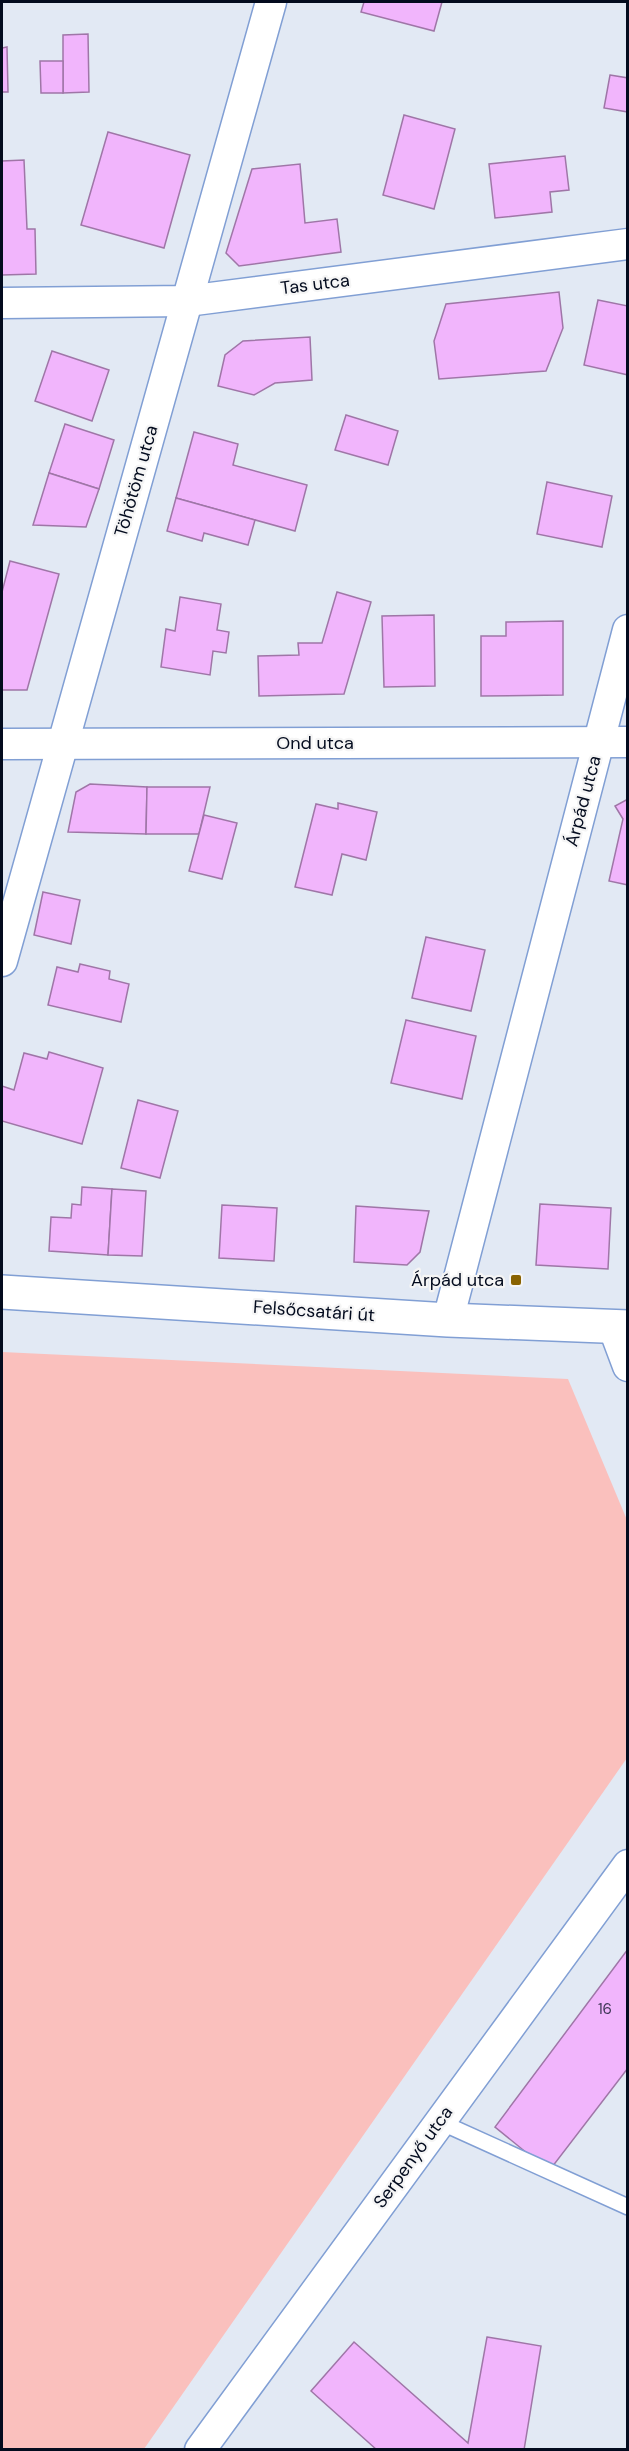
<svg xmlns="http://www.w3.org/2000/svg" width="629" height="2451" font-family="'DM Sans',sans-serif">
	<rect width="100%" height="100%" fill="#e2e9f4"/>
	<!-- green -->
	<polygon fill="#fac0bd" points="2,1352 568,1379 627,1520 627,1758 144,2449 2,2449"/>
	<!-- building -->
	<g fill="#f1b5fc" stroke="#9f76a7" stroke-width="1.5">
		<polygon points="364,2 442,2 434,31 361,12"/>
		<polygon points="88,34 89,92 63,93 63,35"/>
		<polygon points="7,47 8,92 2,92 2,48"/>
		<polygon points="40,61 63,61 63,93 41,93"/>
		<polygon points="610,75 628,78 628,112 604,108"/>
		<polygon points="404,115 455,129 434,209 383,195"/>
		<polygon points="108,132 190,155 164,248 81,225"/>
		<polygon points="565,156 569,190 550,192 552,212 495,218 489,164"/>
		<polygon points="24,160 27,229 35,229 36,274 2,275 2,161"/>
		<polygon points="300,164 305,223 337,219 341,252 239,266 226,253 252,169"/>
		<polygon points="559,292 563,328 546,371 439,379 434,341 446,304"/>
		<polygon points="598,300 628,306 628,375 584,365"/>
		<polygon points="310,337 312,380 275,383 254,395 218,386 225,355 243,341"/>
		<polygon points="52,351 109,370 92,421 35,401"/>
		<polygon points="346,415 398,431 388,465 335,450"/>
		<polygon points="65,424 114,440 99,489 49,473"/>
		<polygon points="194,432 238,444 233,465 307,485 295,531 176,498"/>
		<polygon points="49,473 99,489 86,527 33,525"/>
		<polygon points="547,482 612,496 602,547 537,534"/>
		<polygon points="176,498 255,520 248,545 204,533 202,541 167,531"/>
		<polygon points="10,561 59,574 27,690 2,690 2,592"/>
		<polygon points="337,592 371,602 344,694 259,696 258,656 299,655 298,643 322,643"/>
		<polygon points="180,597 221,604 217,630 229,632 226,653 213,651 210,675 161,667 166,629 175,631"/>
		<polygon points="434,615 435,686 384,687 382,616"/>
		<polygon points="563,621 563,695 481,696 481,636 506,636 506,622"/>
		<polygon points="90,784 147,787 146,834 68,832 76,792"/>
		<polygon points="147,787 210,787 199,834 146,834"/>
		<polygon points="628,799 628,885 609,881 623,819 615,806"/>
		<polygon points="338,803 377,812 366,860 342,854 332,895 295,887 316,804 338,809"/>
		<polygon points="204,815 237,823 222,879 189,871"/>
		<polygon points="43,892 80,900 71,944 34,935"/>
		<polygon points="426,937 485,950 471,1011 412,998"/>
		<polygon points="80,964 110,971 109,979 129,984 121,1022 48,1005 57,967 78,972"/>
		<polygon points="406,1020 476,1036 462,1099 391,1083"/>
		<polygon points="49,1052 103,1068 82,1144 2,1121 2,1086 14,1090 24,1053 47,1059"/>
		<polygon points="138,1100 178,1111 160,1178 121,1168"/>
		<polygon points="82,1187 112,1189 108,1255 49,1251 51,1217 71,1218 72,1204 81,1205"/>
		<polygon points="112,1189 146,1191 142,1256 108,1255"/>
		<polygon points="540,1204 611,1208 608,1269 536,1265"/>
		<polygon points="222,1205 277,1208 274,1261 219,1258"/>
		<polygon points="356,1206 429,1211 420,1252 407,1265 354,1262"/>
		<polygon points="628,1949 628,2068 549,2171 495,2127"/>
		<polygon points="487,2337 541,2346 524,2450 377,2450 311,2391 354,2342 468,2443"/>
	</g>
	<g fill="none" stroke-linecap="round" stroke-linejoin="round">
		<defs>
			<polyline id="lane" points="438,2121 628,2207"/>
			<g id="street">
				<polyline points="2,303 187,301 628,244"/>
				<polyline points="2,744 628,742"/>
				<polyline points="2,961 271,2"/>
				<polyline points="448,1320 628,630"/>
				<polyline points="613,1326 628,1366"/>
				<polyline points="200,2450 628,1865"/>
			</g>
			<polyline id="secondary" points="2,1292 448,1320 628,1327"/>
		</defs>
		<!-- lane casing -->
		<use href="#lane" stroke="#819fd4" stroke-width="18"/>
		<!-- street casing -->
		<use href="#street" stroke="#819fd4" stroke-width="33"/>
		<!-- secondary casing -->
		<use href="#secondary" stroke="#819fd4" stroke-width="36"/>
		<!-- lane -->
		<use href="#lane" stroke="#fff" stroke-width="15"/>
		<!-- street -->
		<use href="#street" stroke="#fff" stroke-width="30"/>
		<!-- secondary -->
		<use href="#secondary" stroke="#fff" stroke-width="33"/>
	</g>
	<!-- markers -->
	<rect fill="#896200" stroke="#f5f5f5" stroke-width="2" x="510" y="1274" width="12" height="12" rx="3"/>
	<g text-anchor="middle" stroke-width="4.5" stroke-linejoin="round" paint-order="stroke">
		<!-- number labels -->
		<g font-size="15" fill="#3e3656">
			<text x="605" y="2014">16</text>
		</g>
		<!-- street labels -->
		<g font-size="18" fill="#030b1e" stroke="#f5f5f5">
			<text transform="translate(315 284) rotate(-7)" y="6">Tas utca</text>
			<text transform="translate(136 481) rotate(-74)" y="6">Töhötöm utca</text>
			<text x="315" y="749">Ond utca</text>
			<text transform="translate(583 801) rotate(-75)" y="6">Árpád utca</text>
			<text transform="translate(314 1311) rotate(4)" y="6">Felsőcsatári út</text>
			<text transform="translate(413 2157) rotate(-54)" y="6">Serpenyő utca</text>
		</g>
		<!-- poi labels -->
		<g font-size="18" fill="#030b1e" stroke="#f5f5f5" text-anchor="end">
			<text x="504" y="1286">Árpád utca</text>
		</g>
	</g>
	<!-- border -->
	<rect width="629" height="2451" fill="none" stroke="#030b1e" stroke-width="6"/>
</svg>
